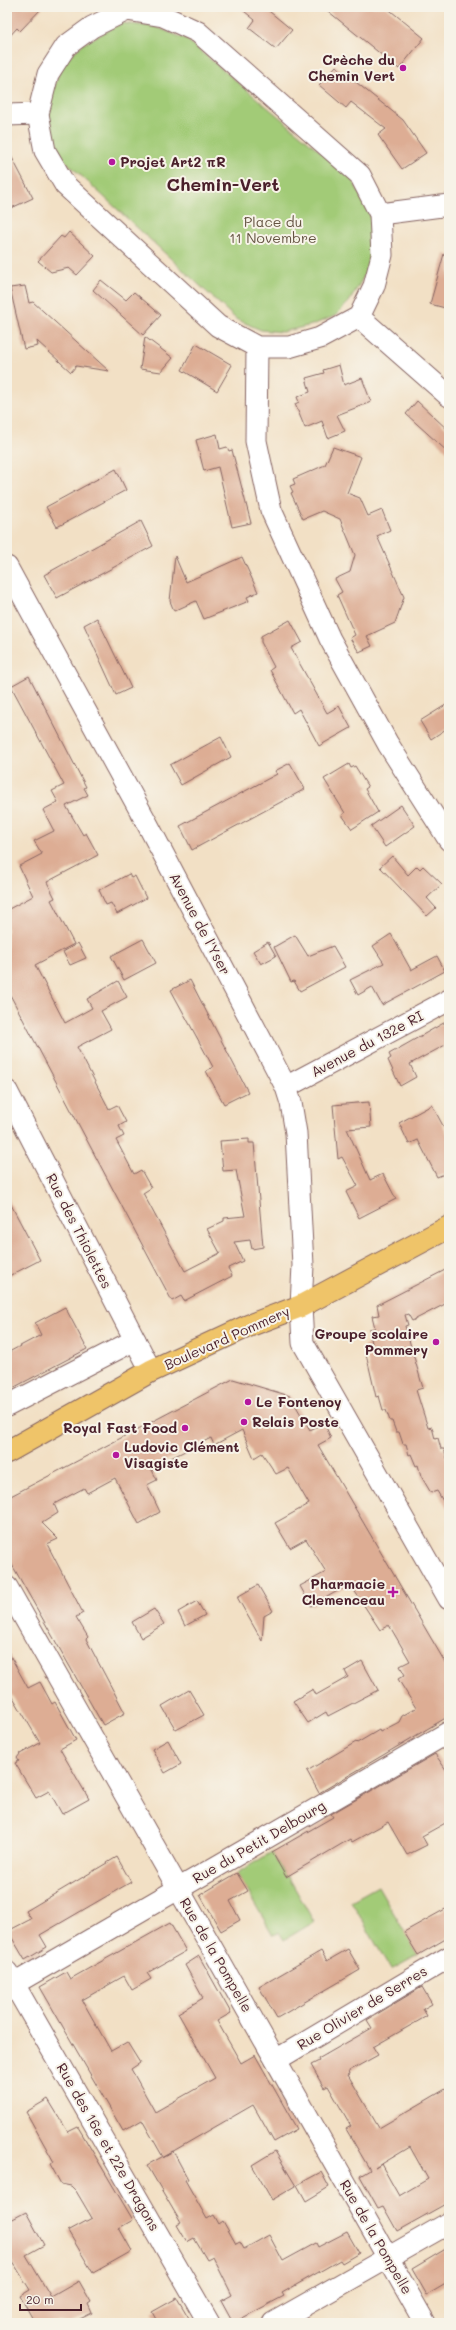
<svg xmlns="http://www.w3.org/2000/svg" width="456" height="2330" font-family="Mali,sans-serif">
	<rect width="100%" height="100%" fill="#f7f3e8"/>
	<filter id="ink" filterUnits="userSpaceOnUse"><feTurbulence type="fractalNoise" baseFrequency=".025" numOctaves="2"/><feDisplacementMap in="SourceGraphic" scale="8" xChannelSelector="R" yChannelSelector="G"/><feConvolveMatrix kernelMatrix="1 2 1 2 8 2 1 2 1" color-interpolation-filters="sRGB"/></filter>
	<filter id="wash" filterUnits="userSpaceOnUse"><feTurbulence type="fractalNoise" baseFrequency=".012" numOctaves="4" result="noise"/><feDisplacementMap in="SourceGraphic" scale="16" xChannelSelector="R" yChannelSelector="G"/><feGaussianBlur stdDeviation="0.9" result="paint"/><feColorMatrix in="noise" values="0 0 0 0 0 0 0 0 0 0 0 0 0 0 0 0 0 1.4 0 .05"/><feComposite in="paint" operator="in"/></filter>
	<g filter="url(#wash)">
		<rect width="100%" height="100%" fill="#f2e0c5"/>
		<!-- green -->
		<g fill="#a2cb77" stroke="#767551">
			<polygon points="122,23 156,27 186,39 352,178 374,223 371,264 349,302 335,316 312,325 282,332 261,330 236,319 62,158 45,116 62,63 83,44"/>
			<polygon points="272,1852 286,1877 288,1876 314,1922 284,1940 279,1932 273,1935 237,1873"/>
			<polygon points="378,1886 418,1955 391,1970 351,1901"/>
		</g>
		<g id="blocks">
			<!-- building -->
			<g fill="#ddad94" fill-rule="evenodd">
				<polygon points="7,7 43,7 20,31 17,28 7,39"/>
				<polygon points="239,7 264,7 292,30 276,49 249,28 255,20"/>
				<polygon points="323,7 386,7 424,38 399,69"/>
				<polygon points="336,66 403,120 426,153 402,169 378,135 386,129 351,102 346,108 319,85"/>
				<polygon points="7,148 33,198 7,210"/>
				<polygon points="69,232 95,256 77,275 69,268 51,272 38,261 61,236 64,238"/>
				<polygon points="444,254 449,255 449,309 430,304"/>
				<polygon points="101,280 126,300 134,292 161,315 143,335 93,290"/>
				<polygon points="25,286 29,303 33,302 109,371 76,366 71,372 37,341 38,346 24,349 10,288"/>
				<polygon points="145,337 173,358 161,372 140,369"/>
				<polygon points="196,344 232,365 217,391 182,370"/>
				<polygon points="339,365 344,385 362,378 371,402 337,415 345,431 328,438 322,421 305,428 295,404 299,402 297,397 310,392 306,378 324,373 323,370"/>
				<polygon points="417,401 449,431 449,453 406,414"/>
				<polygon points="217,434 220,449 227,447 229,451 232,450 251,523 232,527 218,467 204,471 196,440"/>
				<polygon points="333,447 361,457 347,493 360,498 368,516 382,510 390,530 377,536 404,597 395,623 367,636 372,646 359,652 350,638 355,635 337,595 342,592 335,579 350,572 355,555 348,538 340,519 322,511 303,519 291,493 293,492 290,486 295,484 293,479 325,465"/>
				<polygon points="116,469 126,490 57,527 46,507"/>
				<polygon points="141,521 153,546 57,598 44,575"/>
				<polygon points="175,556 186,582 242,557 258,592 247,597 249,601 204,619 196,601 174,611 170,601"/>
				<polygon points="97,618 131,688 116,695 84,625"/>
				<polygon points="290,620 302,642 291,648 327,713 339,706 351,728 319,746 299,709 293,713 270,670 274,667 261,642 261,636"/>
				<polygon points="29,676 86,787 84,788 88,795 66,806 83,835 86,833 98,855 47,882 55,898 51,900 74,944 35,965 65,1023 92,1008 87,999 118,981 127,997 101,1011 111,1029 77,1047 109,1109 117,1105 126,1122 119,1126 124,1136 116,1140 134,1174 141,1170 151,1188 143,1193 185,1271 220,1253 207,1229 224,1221 224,1218 245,1216 236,1170 223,1171 220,1141 249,1139 249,1143 254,1143 263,1247 252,1249 250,1240 234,1242 243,1261 228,1268 232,1276 184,1301 181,1296 172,1301 7,989 7,910 33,896 19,866 42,854 34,841 54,831 43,810 58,802 52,791 64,785 11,686"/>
				<polygon points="449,703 449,727 431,739 420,721"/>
				<polygon points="221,737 231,757 181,785 170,765"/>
				<polygon points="290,763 305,789 192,850 180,826 277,774 275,771"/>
				<polygon points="349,764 351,768 355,766 368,787 365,789 378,812 352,829 342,815 345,813 324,779"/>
				<polygon points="401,805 415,826 385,847 371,826"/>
				<polygon points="392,856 408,875 417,866 420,869 423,866 442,884 427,898 436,908 427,916 380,867"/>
				<polygon points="129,874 131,878 135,876 146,898 117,914 111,903 106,905 99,890"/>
				<polygon points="391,934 411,970 437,956 445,971 382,1005 372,987 358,995 350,980 384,963 373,946"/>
				<polygon points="295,935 308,956 333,946 345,967 300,991 294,981 291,982 274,947"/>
				<polygon points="143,939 156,963 124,980 111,956"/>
				<polygon points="268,942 276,956 261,964 253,951"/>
				<polygon points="78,943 86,958 70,965 63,952"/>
				<polygon points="190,980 248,1092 224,1104 206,1071 213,1067 171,990"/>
				<polygon points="449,1020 449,1043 410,1064 416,1077 400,1086 388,1060 391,1058 389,1054"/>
				<polygon points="369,1102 371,1127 347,1129 370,1180 383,1174 396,1199 359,1218 346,1192 358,1186 342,1157 338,1159 333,1105"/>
				<polygon points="432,1105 449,1137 449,1172 437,1177 418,1140 409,1144 399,1123"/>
				<polygon points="7,1197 40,1260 7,1277"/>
				<polygon points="449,1268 449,1302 412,1321 408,1314 405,1315 408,1325 405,1326 423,1388 416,1390 428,1428 432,1427 435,1439 438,1438 441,1449 444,1449 449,1464 449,1511 437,1491 431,1493 421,1476 418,1465 416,1466 411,1454 409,1455 406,1444 403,1444 399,1432 396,1432 392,1421 390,1421 386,1410 383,1410 379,1396 376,1397 364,1345 372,1343 369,1329 375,1328 372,1316 379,1315 377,1305"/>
				<polygon points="65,1307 87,1349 7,1391 7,1353 41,1335 35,1323"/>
				<polygon points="233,1379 290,1396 310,1430 324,1423 331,1438 318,1445 449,1669 449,1716 319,1793 307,1771 356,1742 357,1743 379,1730 380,1732 399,1722 402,1716 416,1708 398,1679 405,1675 400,1666 410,1661 389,1625 380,1630 350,1584 311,1606 300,1586 326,1572 306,1539 290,1548 275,1523 309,1504 288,1468 276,1474 262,1453 254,1458 242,1430 214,1445 211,1438 151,1468 157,1480 147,1485 160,1512 139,1524 115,1478 87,1493 84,1488 54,1504 58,1513 42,1523 58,1539 47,1544 83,1613 76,1617 88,1637 86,1639 125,1713 103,1725 7,1556 7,1498"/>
				<polygon points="258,1585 273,1611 264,1616 262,1641 237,1597"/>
				<polygon points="197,1601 205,1615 185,1626 178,1612"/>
				<polygon points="154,1609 164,1624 141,1638 132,1622"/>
				<polygon points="7,1650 28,1688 40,1682 52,1704 55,1702 76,1740 60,1749 89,1799 62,1814 49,1791 36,1798 15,1763 19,1761 17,1758 20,1754 40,1743 7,1687"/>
				<polygon points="362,1661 378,1690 328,1716 326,1712 308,1723 293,1701 313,1689 316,1695 348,1677 345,1671"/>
				<polygon points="189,1690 204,1715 176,1730 162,1706"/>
				<polygon points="168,1740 181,1764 165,1773 152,1749"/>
				<polygon points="435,1754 449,1774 449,1821 422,1836 427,1845 407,1855 388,1822 352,1842 350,1839 286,1877 272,1852 333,1817 331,1814"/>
				<polygon points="117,1857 131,1882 40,1935 47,1947 25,1960 8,1931 31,1919 26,1911"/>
				<polygon points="237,1873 248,1891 230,1901 240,1920 221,1931 200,1895"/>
				<polygon points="449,1907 449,1937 418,1955 404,1932"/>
				<polygon points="170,1923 186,1951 147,1973 151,1979 132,1990 124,1976 82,2000 111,2051 127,2042 140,2063 131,2069 155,2112 215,2078 178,2013 203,1998 185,1965 199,1956 231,2013 217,2021 241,2063 255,2055 297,2129 274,2142 253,2105 163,2157 142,2120 123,2131 40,1987 66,1972 70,1979"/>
				<polygon points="348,1949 360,1970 277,2018 259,1987 321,1951 327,1961"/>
				<path d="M 422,1987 L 432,2004 L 423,2009 L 427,2016 L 373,2047 L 378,2055 L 349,2071 L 350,2074 L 348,2075 L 379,2128 L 449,2087 L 449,2202 L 397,2231 L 383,2206 L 378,2208 L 360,2176 L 370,2170 L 346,2129 L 351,2126 L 328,2086 L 324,2088 L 311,2065 L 319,2061 L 318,2059 L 372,2028 L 367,2020 ZM 410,2147 L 428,2179 L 399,2196 L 381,2164 L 375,2168 Z"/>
				<polygon points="48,2099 68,2132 78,2127 133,2220 119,2228 132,2251 93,2273 68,2231 92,2218 76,2191 71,2186 61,2184 50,2164 54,2162 26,2112"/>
				<polygon points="173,2151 188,2179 185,2180 207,2219 214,2215 219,2224 223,2221 236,2244 240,2242 244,2249 269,2235 283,2261 316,2243 318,2247 347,2232 359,2253 342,2263 340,2260 282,2293 284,2296 233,2323 221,2301 232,2295 213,2257 207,2260 194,2238 187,2242 177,2225 181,2223 147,2165"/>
				<polygon points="275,2151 296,2186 272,2200 252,2165"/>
				<polygon points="321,2172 329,2187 306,2201 297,2185"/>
				<polygon points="26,2212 44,2245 26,2255 51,2297 79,2281 91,2302 88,2304 92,2313 72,2323 35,2323 20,2296 30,2290 13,2262 7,2265 7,2222"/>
				<polygon points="449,2247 449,2282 427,2295 412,2269"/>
				<polygon points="177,2298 192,2323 158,2323 152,2312"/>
			</g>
		</g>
	</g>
	<g filter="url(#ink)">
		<use href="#blocks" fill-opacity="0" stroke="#856361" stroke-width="1"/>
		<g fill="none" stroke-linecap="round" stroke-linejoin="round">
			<defs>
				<g id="street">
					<polygon points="127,10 163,16 198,32 360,175 380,214 382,255 374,286 359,317 320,338 289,347 257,347 218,326 65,185 45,151 38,114 48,74 66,46 92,27"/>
					<polyline points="7,115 38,114"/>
					<polyline points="380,214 449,205"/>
					<polyline points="359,317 449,396"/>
					<polyline points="257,347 256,441 271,510 330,639 388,744 449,840"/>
					<polyline points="7,567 148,825 286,1087 291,1103 296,1133 303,1265 301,1306 303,1343 449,1599"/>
					<polyline points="286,1087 449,1000"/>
					<polyline points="7,1091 151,1371"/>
					<polyline points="7,1406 135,1340"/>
					<polyline points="7,1587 425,2323"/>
					<polyline points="7,1972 209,2323"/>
					<polyline points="7,1988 449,1732"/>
					<polyline points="276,2060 449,1957"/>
					<polyline points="273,2323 449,2223"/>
				</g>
				<polyline id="primary" points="7,1452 151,1371 248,1326 301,1306 449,1227"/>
			</defs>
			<!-- street casing -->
			<use href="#street" stroke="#856361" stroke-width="23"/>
			<!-- primary casing -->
			<use href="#primary" stroke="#856361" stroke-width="24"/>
			<!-- street -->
			<use href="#street" stroke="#fff" stroke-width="21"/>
			<!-- primary -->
			<use href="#primary" stroke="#efc469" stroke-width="22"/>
		</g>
	</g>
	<!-- markers -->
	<g fill="#b5179e" stroke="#f7f3e8" stroke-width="1.5">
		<circle cx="403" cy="68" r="4"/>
		<circle cx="112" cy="162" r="4"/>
		<circle cx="436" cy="1342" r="4"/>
		<circle cx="248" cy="1402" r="4"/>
		<circle cx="244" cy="1422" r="4"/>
		<circle cx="185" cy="1428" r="4"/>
		<circle cx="116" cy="1455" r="4"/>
		<path d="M391 1586h4v4h4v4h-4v4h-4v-4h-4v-4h4z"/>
	</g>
	<g text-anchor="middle" stroke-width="4" stroke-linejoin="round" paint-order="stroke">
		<!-- poi labels -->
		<g font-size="14" font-weight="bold" fill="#4a1f2b" stroke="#f7f3e8" text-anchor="end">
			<text x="395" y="65">Crèche du<tspan x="395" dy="16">Chemin Vert</tspan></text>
			<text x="120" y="167" text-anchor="start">Projet Art2 πR</text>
			<text x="428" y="1339">Groupe scolaire<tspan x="428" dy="16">Pommery</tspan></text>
			<text x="256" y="1407" text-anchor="start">Le Fontenoy</text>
			<text x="252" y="1427" text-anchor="start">Relais Poste</text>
			<text x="177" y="1433">Royal Fast Food</text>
			<text x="124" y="1452" text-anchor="start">Ludovic Clément<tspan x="124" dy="16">Visagiste</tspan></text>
			<text x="385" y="1589">Pharmacie<tspan x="385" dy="16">Clemenceau</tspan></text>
		</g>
		<!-- park labels -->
		<g font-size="14" fill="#645342" stroke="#f7f3e8">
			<text x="273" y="227">Place du<tspan x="273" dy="16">11 Novembre</tspan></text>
		</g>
		<!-- street labels -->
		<g font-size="14" fill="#4a1f2b" stroke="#f7f3e8">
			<text transform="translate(200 924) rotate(62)" y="5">Avenue de l'Yser</text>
			<text transform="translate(367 1044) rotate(-28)" y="5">Avenue du 132e RI</text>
			<text transform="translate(79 1231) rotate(63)" y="5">Rue des Thiolettes</text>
			<text transform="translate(227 1338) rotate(-24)" y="5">Boulevard Pommery</text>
			<text transform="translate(259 1842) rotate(-30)" y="5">Rue du Petit Delbourg</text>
			<text transform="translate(216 1955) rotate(60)" y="5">Rue de la Pompelle</text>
			<text transform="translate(362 2008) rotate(-31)" y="5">Rue Olivier de Serres</text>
			<text transform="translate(108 2147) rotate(60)" y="5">Rue des 16e et 22e Dragons</text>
			<text transform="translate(376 2237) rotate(60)" y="5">Rue de la Pompelle</text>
		</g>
		<!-- district labels -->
		<g font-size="18" font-weight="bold" fill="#4a1f2b" stroke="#f7f3e8">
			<text x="223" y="191">Chemin-Vert</text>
		</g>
	</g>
	<!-- margin -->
	<rect width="456" height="2330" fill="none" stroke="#f7f3e8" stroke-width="24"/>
	<!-- scale -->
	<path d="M20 2304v6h61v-6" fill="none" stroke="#4a1f2b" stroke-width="2"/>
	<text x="26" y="2304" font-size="12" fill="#4a1f2b" stroke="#f7f3e8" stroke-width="3" paint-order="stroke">20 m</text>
</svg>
